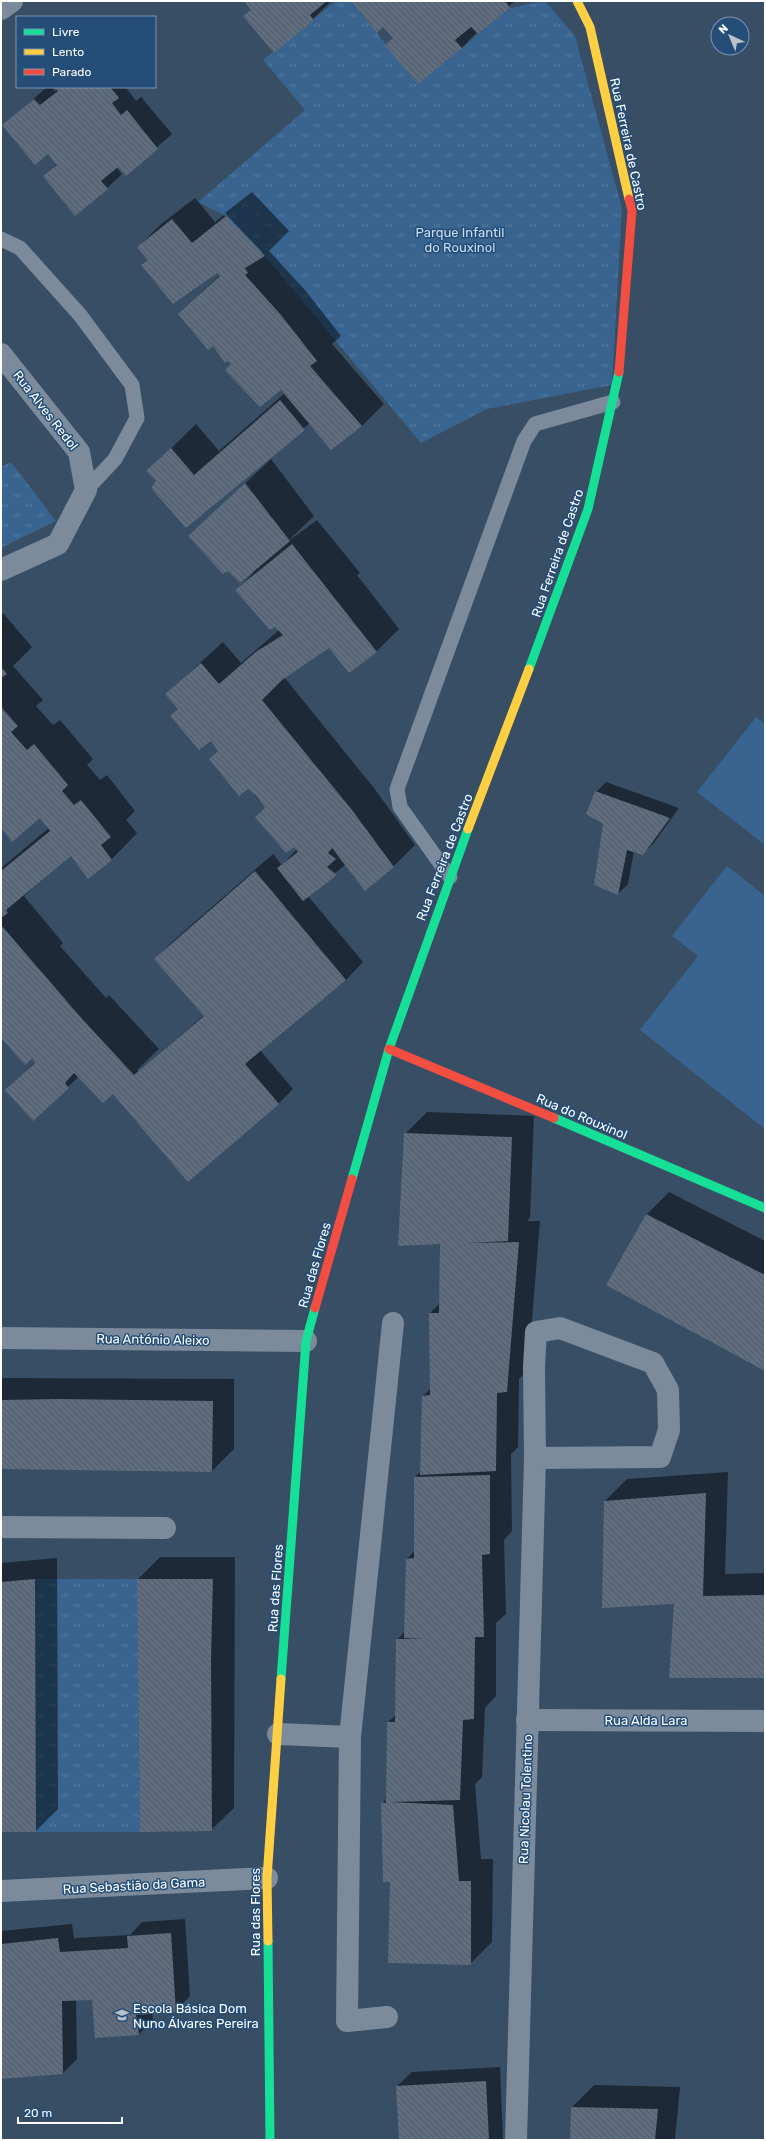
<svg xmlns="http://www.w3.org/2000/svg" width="766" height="2141" font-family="Rubik,sans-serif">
	<defs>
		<pattern id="park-tufts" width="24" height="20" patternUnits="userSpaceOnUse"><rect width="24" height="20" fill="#38648f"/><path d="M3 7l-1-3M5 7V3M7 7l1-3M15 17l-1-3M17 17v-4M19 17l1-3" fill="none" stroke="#567ba0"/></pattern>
		<pattern id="building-back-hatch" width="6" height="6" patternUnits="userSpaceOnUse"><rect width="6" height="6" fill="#5e6e80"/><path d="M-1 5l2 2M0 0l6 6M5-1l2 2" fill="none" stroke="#52585e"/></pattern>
	</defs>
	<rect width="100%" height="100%" fill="#374e65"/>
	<!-- park -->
	<g fill="url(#park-tufts)">
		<polygon points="336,1 351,1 418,84 510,8 545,1 575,36 622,208 612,385 487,409 421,443 265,256 226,216 198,202 305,110 263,60"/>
		<polygon points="11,462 56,521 1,548 1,467"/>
		<polygon points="35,1579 137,1579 140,1832 36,1832"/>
	</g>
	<!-- pitch -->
	<g fill="#38648f">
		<polygon points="756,717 765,724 765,845 697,792"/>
		<polygon points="727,866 765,896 765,1129 640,1030 698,956 672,936"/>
	</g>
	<!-- shadow -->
	<g fill="#0007">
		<polygon points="245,1 331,1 313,19 245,16 252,9"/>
		<polygon points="352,1 515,1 477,32 462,48 386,45 394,37 383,26"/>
		<polygon points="47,87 51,87 55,91 57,90 55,87 129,87 127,89 136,101 141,97 172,134 126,174 119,165 116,167 122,174 107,188 44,177 57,164 48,153 4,125"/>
		<polygon points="252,192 289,231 269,251 305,290 341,336 332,344 384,404 362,426 310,423 186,527 158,481 148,471 196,424 219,451 285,393 281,388 232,364 179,314 220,275 217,272 149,259 138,247 160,225 195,198 215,222 224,215 261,253 262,252 225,213"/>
		<polygon points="271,459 314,516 287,542 317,520 360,573 357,575 399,629 377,651 349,672 329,647 284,677 374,788 415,845 393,867 346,864 308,896 363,962 346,980 260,1050 293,1089 278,1104 113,1093 79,1076 68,1087 7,1090 35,1062 1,1036 1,868 49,828 40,816 1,827 1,615 3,613 32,647 13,666 43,700 36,706 53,725 60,720 93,759 87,765 100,780 107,775 135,811 126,820 137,833 112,859 88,877 71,854 24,896 63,943 60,946 106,998 109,995 159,1049 137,1070 139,1071 204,1015 155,959 173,941 273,854 282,865 297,849 211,740 166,694 223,642 241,663 279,630 237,590 254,572 253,571 229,569 189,536"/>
		<polygon points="606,782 679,808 653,844 642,854 634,851 628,884 618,894 604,824 596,792"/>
		<polygon points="427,1112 534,1116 530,1218 527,1221 540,1221 528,1369 519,1379 518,1447 511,1454 512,1531 504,1540 506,1614 496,1623 496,1696 485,1708 482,1777 475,1784 481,1859 493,1859 492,1942 470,1964 391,1881 382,1803 387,1798 388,1722 396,1715 397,1640 405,1631 407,1559 415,1550 415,1477 421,1471 423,1396 431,1388 430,1313 440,1303 441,1243 405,1134"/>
		<polygon points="669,1192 765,1241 765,1370 607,1284 647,1214"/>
		<polygon points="1,1378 234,1379 234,1449 212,1471 1,1468"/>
		<polygon points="728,1472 725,1574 765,1573 765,1677 675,1603 605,1501 627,1479"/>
		<polygon points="160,1557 235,1557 234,1808 211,1830 138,1579"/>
		<polygon points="57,1558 58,1809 36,1831 1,1831 1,1563"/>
		<polygon points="185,1919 190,1996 175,2011 152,2012 153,2020 139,2034 93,1998 76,2000 77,2059 63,2073 1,2077 1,1931 72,1924 74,1938 130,1935 142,1922"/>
		<polygon points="500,2067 503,2140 400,2140 397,2086 412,2072"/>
		<polygon points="594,2085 680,2087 675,2139 760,2140 571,2140 572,2107"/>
	</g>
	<!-- building -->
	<g fill="url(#building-back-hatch)">
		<polygon points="244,1 327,1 310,15 314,20 274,53 243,16 251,10"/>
		<polygon points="351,1 505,1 510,8 478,34 471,27 455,40 462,48 418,84 385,45 393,38 383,27 377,33"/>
		<polygon points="54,87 110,87 119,98 112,103 121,115 127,110 158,149 126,176 118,167 101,181 108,189 75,216 43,176 57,165 48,154 35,165 2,125 34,99 40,105 58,91"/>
		<polygon points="226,216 265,256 245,268 248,273 245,275 281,315 317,361 310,366 362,426 331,450 281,390 260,407 225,370 231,364 227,361 225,363 213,346 208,350 178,314 220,276 217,273 173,304 141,265 148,260 137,247 172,219 192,243"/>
		<polygon points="280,400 305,430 186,528 151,488 156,481 146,471 171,448 194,475"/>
		<polygon points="245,483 290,541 240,583 228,571 223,574 188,536"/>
		<polygon points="292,544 377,652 349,673 329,648 282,680 262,700 352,810 394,867 365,891 332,848 328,853 336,859 327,867 337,875 303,901 277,868 298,852 294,847 286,853 255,817 265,808 256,796 248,789 239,796 209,759 218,751 211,741 199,750 170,716 178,709 165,694 201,663 219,684 257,651 283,635 275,627 270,630 235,590"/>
		<polygon points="1,667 7,674 1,678"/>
		<polygon points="1,707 18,726 11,732 27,750 34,744 68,785 62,791 74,805 81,800 111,837 101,845 112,860 88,879 71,856 6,910 8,913 1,918 1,871 50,831 40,818 12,842 1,828"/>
		<polygon points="595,791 670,818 643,855 627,850 618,895 594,885 603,824 586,814"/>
		<polygon points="255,871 346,980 245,1064 279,1104 188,1182 113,1094 103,1103 74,1073 65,1083 69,1088 33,1121 5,1090 35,1063 32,1059 25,1065 1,1038 1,925 83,1020 134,1075 204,1016 154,959"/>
		<polygon points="404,1133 512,1137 508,1241 466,1243 519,1242 507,1392 497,1393 496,1471 420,1475 422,1396 430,1395 429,1313 439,1313 440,1244 398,1246"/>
		<polygon points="646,1214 765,1275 765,1371 606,1285"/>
		<polygon points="58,1399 213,1401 212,1472 1,1469 1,1400"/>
		<polygon points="490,1475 490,1554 482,1555 484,1637 475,1637 474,1719 463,1720 460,1800 389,1802 453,1805 459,1881 471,1881 471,1965 388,1963 390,1882 383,1882 381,1802 386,1803 387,1722 395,1722 396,1639 424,1639 404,1638 406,1559 414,1558 414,1477"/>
		<polygon points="706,1493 703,1596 765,1595 765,1678 669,1678 674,1604 602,1608 604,1501"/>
		<polygon points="35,1579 36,1832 1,1832 1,1582"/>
		<polygon points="137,1579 213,1579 211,1659 212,1831 140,1832"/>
		<polygon points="171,1933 176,2012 136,2015 139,2035 95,2038 92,2000 62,2001 63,2074 1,2079 1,1944 58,1938 60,1952 128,1948 127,1936"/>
		<polygon points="486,2081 489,2140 399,2140 396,2086"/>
		<polygon points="571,2107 658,2109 655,2140 570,2140"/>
	</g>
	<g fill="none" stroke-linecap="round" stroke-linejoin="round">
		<!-- lane -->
		<g stroke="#7b8b9c" stroke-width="15">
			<polyline points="1,239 20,248 80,315 132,385 137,418 115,459 86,490"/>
			<polyline points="450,877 400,807 397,789 524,441 535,424 613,402"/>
		</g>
		<!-- street -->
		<g stroke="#7b8b9c" stroke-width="22">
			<polyline points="1,9 12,1"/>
			<polyline points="1,354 79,452 86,490 58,544 1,570"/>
			<polyline points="1,1338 306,1341"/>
			<polyline points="1,1527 165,1528"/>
			<polyline points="527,1720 765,1721"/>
			<polyline points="278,1734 350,1737 393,1323"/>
			<polyline points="350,1737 347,2021 387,2017"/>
			<polyline points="1,1891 267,1878"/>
			<polyline points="516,2140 535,1458 534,1367 536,1332 560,1328 653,1363 668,1390 669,1430 660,1457 535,1458"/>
		</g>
		<!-- fast -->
		<g stroke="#16e098" stroke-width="9">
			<polyline points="529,669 588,509 619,372"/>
			<polyline points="554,1118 765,1208"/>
			<polyline points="352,1179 389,1049 468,829"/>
			<polyline points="281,1679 306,1341 315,1308"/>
			<polyline points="268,1941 270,2140"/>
		</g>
		<!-- slow -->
		<g stroke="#ffcf43" stroke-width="9">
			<polyline points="577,1 590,27 629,199"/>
			<polyline points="468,829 529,669"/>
			<polyline points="268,1941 267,1878 281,1679"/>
		</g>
		<!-- jam -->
		<g stroke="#f24e42" stroke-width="9">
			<polyline points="619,372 632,211 629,199"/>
			<polyline points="389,1049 554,1118"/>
			<polyline points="315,1308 352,1179"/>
		</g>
	</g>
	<!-- icons -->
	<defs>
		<symbol id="school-bare" viewBox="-9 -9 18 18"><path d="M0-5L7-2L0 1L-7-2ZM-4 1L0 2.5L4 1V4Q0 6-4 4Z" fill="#b9c1c9" stroke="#244d78" stroke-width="2.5" paint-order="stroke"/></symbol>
	</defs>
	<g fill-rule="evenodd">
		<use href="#school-bare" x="112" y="2005" width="20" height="20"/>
	</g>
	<g text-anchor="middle" stroke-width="3" stroke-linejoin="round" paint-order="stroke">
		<!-- street labels -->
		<g font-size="13" fill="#fff" stroke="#244d78">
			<text transform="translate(629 144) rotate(78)" y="5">Rua Ferreira de Castro</text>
			<text transform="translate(46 410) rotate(52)" y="5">Rua Alves Redol</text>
			<text transform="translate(557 553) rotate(-71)" y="5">Rua Ferreira de Castro</text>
			<text transform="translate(444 857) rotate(-69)" y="5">Rua Ferreira de Castro</text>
			<text transform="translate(582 1116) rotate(23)" y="5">Rua do Rouxinol</text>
			<text transform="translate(314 1265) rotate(-74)" y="5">Rua das Flores</text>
			<text transform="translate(153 1339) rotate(1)" y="5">Rua António Aleixo</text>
			<text transform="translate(275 1588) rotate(-86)" y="5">Rua das Flores</text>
			<text x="646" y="1725">Rua Alda Lara</text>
			<text transform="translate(525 1799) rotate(-88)" y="5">Rua Nicolau Tolentino</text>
			<text transform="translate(134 1885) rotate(-3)" y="5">Rua Sebastião da Gama</text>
			<text transform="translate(255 1912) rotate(-90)" y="5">Rua das Flores</text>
		</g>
		<!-- park labels -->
		<g font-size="13" fill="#c8def3" stroke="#244d78">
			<text x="460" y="237">Parque Infantil<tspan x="460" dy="15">do Rouxinol</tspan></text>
		</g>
		<!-- poi labels -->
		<g font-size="13" fill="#fff" stroke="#244d78" text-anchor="start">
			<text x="133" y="2013">Escola Básica Dom<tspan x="133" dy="15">Nuno Álvares Pereira</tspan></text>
		</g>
	</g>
	<!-- border -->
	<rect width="766" height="2141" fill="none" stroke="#ffffff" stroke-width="4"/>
	<!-- legend -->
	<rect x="16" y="16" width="140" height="72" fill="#244d78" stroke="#7c94ae"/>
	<rect x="24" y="29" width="20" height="6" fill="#16e098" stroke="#7c94ae"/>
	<text x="52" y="36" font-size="12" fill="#ffffff">Livre</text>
	<rect x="24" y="49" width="20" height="6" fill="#ffcf43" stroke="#7c94ae"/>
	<text x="52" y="56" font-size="12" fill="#ffffff">Lento</text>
	<rect x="24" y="69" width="20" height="6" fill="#f24e42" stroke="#7c94ae"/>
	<text x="52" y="76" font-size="12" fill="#ffffff">Parado</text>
	<!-- north arrow -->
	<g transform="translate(730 36) rotate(316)"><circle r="19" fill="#244d78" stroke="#7c94ae"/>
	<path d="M0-3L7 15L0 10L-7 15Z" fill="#b9c1c9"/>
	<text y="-6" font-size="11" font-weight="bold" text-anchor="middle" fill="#ffffff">N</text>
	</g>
	<!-- scale -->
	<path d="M18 2117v6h104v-6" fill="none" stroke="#ffffff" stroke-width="2"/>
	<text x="24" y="2117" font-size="12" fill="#ffffff" stroke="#244d78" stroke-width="3" paint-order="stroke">20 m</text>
</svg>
